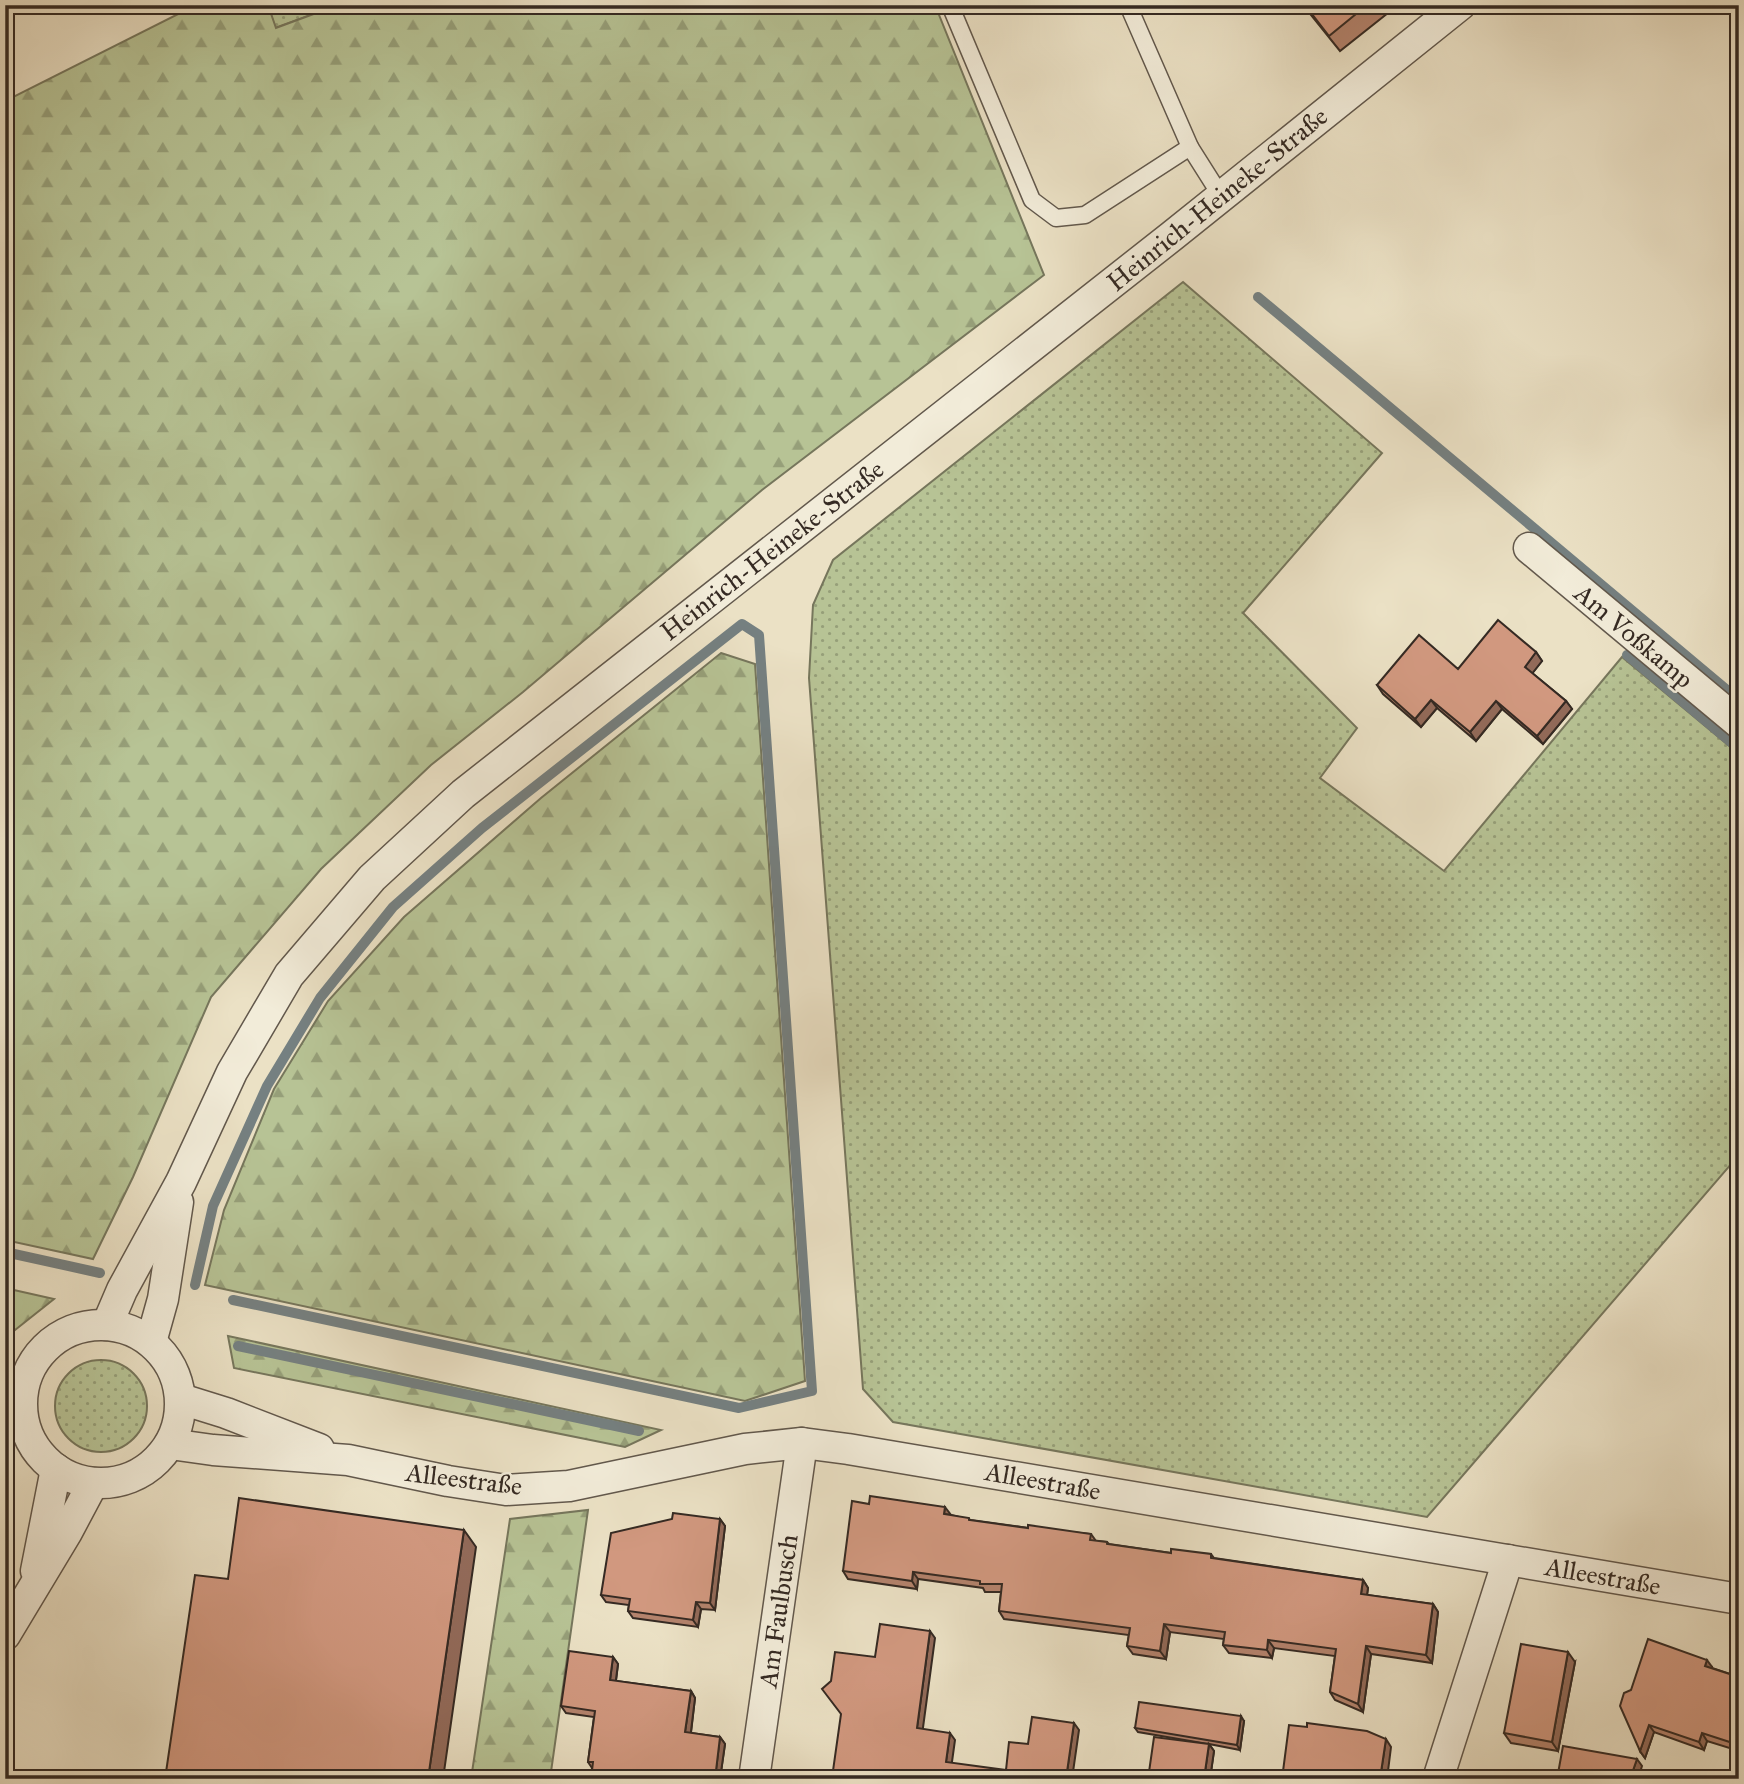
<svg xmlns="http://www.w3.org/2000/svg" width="1744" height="1784" font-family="'IM FELL Great Primer',serif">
	<defs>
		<pattern id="grass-dots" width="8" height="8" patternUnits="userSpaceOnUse" patternTransform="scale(1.75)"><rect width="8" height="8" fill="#b7c395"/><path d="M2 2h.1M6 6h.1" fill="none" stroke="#969f79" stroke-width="1.8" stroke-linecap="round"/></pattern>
		<pattern id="forest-firs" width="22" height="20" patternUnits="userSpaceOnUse" patternTransform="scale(1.75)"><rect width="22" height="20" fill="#b7c395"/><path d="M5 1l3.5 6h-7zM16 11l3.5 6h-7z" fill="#969f79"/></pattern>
	</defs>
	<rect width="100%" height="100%" fill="#ebe1c5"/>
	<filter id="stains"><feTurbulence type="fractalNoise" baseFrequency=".00286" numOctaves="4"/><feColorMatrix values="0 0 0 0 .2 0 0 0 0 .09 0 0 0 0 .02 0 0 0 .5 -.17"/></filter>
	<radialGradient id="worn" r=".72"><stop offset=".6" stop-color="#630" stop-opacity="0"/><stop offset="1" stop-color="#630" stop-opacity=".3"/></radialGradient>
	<!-- grass -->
	<g fill="url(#grass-dots)" stroke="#76765c" stroke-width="2">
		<polygon points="268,5 338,5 275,28"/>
		<polygon points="1183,282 1382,453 1243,613 1357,728 1320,778 1444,871 1622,657 1739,754 1739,1155 1427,1517 893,1422 863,1389 809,678 813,605 833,560"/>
		<circle cx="101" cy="1406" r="46"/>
	</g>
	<!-- forest -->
	<g fill="url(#forest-firs)" stroke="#76765c" stroke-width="2">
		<polygon points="196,5 268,5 276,28 338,5 935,5 1044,275 762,490 523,692 431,765 321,869 211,997 133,1177 93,1259 5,1240 5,101"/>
		<polygon points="721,653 755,664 805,1381 745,1401 205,1285 224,1210 274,1089 328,1001 404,917 541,798"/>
		<polygon points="5,1288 54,1299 5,1338"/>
		<polygon points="228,1336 661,1430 625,1447 234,1368"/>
		<polygon points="588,1510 550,1779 471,1779 510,1519"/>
	</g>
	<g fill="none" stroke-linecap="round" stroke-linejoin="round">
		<!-- stream -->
		<g stroke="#758081" stroke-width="10">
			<polyline points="1258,297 1739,700"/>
			<polyline points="1627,655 1739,749"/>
			<polyline points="5,1252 100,1273"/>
			<polyline points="195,1285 213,1206 267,1086 320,998 393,907 482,828 742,624 759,635 812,1391 739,1408 233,1300"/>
			<polyline points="238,1346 639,1431"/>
		</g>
		<defs>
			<g id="lane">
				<polyline points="950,5 1032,200 1056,218 1085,215 1190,147 1221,196"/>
				<polyline points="1128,5 1190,147"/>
			</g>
			<g id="street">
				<polyline points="1529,548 1739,723"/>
				<polyline points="107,1325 122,1290 181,1182 232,1072 289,975 372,878 463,794 1172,236 1460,5"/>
				<circle cx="101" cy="1404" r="79"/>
				<polyline points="151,1342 163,1299 178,1202"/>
				<polyline points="181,1399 226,1413 319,1449"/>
				<polyline points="170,1444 213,1450 348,1460 448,1481 506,1490 569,1486 745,1449 802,1443 848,1449 1739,1599"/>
				<polyline points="36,1571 56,1469"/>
				<polyline points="5,1635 67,1532 93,1483"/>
				<polyline points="754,1779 802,1443"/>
				<polyline points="1438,1779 1508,1560"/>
			</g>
		</defs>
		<!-- lane casing -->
		<use href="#lane" stroke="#62584c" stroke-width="19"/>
		<!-- street casing -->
		<use href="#street" stroke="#62584c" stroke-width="33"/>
		<!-- lane -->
		<use href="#lane" stroke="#f2ecd9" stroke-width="16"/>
		<!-- street -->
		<use href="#street" stroke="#f2ecd9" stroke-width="30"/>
	</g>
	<!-- wall -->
	<g fill="#b4836d" stroke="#352a23" stroke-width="2">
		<polygon points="1303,5 1398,5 1340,51"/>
		<polygon points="1536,652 1542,661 1532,673 1566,701 1572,709 1543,744 1502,709 1476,741 1437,708 1421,727 1383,694 1377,685"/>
		<polygon points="951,1515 971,1520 1028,1528 1091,1534 1096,1541 1107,1542 1109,1544 1171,1553 1211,1554 1214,1558 1363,1580 1368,1588 1367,1595 1433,1604 1438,1612 1432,1663 1371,1654 1363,1712 1335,1700 1330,1692 1335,1656 1274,1648 1272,1658 1229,1653 1223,1645 1224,1639 1170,1632 1166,1659 1133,1654 1127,1646 1129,1635 1004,1619 999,1611 1001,1592 985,1592 983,1588 918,1579 917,1589 848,1579 843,1571"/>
		<polygon points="720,1519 725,1526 715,1610 701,1609 698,1627 633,1618 628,1611 629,1605 606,1602 601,1595"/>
		<polygon points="613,1657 618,1664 616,1681 691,1691 695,1698 691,1733 720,1737 725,1744 720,1779 591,1779 592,1768 588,1762 594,1717 566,1713 561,1706"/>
		<polygon points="1575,1662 1558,1751 1511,1743 1504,1733"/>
		<polygon points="1712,1667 1712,1668 1739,1677 1739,1751 1707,1741 1704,1750 1654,1732 1645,1758 1640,1751 1631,1690"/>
		<polygon points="1244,1721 1240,1750 1209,1744 1214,1751 1210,1779 1148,1779 1208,1744 1138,1732 1135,1728"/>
	</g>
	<!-- shaded-wall -->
	<g fill="#926a59" stroke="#352a23" stroke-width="2">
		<polygon points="1536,652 1542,661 1531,675 1525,667"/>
		<polygon points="1431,700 1437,708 1421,727 1415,719"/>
		<polygon points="1496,701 1502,709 1476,741 1470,732"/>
		<polygon points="1566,701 1572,709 1543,744 1537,736"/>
		<polygon points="945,1507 951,1515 944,1514"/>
		<polygon points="720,1519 725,1526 715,1610 710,1603"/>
		<polygon points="464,1530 476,1547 443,1779 428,1779"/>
		<polygon points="913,1572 918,1579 917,1589 912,1581"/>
		<polygon points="1363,1580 1368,1588 1366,1602 1361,1594"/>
		<polygon points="696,1602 701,1609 698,1627 693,1620"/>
		<polygon points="1433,1604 1438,1612 1432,1663 1426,1655"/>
		<polygon points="1164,1624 1170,1632 1166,1659 1160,1651"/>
		<polygon points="930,1631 935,1638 922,1735 917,1728"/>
		<polygon points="1268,1640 1274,1648 1272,1658 1267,1650"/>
		<polygon points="1366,1646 1371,1654 1363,1712 1358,1704"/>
		<polygon points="1568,1652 1575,1662 1558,1751 1552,1742"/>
		<polygon points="613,1657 618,1664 615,1687 610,1680"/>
		<polygon points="1707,1660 1712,1667 1710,1673 1705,1666"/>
		<polygon points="691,1691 695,1698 690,1739 685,1732"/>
		<polygon points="1241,1716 1244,1721 1240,1750 1237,1745"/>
		<polygon points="1074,1723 1079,1730 1072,1779 1066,1779"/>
		<polygon points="1649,1725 1654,1732 1645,1758 1640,1751"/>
		<polygon points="950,1733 955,1740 951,1769 946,1762"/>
		<polygon points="1702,1733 1707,1741 1704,1750 1699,1742"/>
		<polygon points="720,1737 725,1744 720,1779 715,1779"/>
		<polygon points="1386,1739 1391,1747 1387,1779 1380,1779"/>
		<polygon points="1209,1744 1214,1751 1210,1779 1204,1779"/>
		<polygon points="1637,1759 1642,1766 1638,1779 1630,1779"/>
	</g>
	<!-- building -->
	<g fill="#d1987f" stroke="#352a23" stroke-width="2">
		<polygon points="1305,5 1367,5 1329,36"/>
		<polygon points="1498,620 1536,652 1525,667 1566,701 1537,736 1496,701 1470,732 1431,700 1415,719 1377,685 1419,635 1458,669"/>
		<polygon points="870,1496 945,1507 944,1514 969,1518 969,1520 1028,1528 1028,1525 1091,1534 1090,1540 1107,1542 1107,1544 1171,1553 1171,1549 1211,1554 1211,1558 1363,1580 1361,1594 1433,1604 1426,1655 1366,1646 1358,1704 1330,1692 1336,1649 1268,1640 1267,1650 1223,1645 1225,1632 1164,1624 1160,1651 1127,1646 1130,1628 999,1611 1002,1584 980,1584 980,1581 913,1572 912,1581 843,1571 852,1501 869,1504"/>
		<polygon points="239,1498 464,1530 428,1779 165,1779 195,1575 228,1579"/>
		<polygon points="673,1513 720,1519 710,1603 696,1602 693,1620 628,1611 630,1599 601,1595 611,1533 672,1519"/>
		<polygon points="880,1624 930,1631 917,1728 950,1733 946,1762 1006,1770 1009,1742 1028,1744 1032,1717 1074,1723 1066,1779 799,1779 800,1774 832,1778 841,1714 822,1689 831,1681 835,1652 875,1657"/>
		<polygon points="1648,1639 1707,1660 1705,1666 1739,1677 1739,1745 1702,1733 1699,1742 1649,1725 1640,1751 1620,1706 1624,1693 1631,1690"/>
		<polygon points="1521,1644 1568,1652 1552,1742 1504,1733"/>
		<polygon points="569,1651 613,1657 610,1680 691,1691 685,1732 720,1737 715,1779 591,1779 593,1762 588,1762 595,1711 561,1706"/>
		<polygon points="1139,1702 1241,1716 1237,1745 1135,1728"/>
		<polygon points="1307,1723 1367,1731 1386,1739 1380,1779 1282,1779 1289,1725 1307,1727"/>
		<polygon points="1154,1737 1209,1744 1204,1779 1148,1779"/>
		<polygon points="1563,1746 1637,1759 1630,1779 1557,1779"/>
	</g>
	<g text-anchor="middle" stroke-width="5" stroke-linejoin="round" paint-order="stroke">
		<!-- street labels -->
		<g font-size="26" fill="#352a23" stroke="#f2ecd9">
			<text transform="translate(1217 199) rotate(-39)" y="9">Heinrich-Heineke-Straße</text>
			<text transform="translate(772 550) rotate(-38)" y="9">Heinrich-Heineke-Straße</text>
			<text transform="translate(1634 636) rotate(40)" y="9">Am Voßkamp</text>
			<text transform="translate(464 1479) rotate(7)" y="9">Alleestraße</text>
			<text transform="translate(1043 1481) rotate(10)" y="9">Alleestraße</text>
			<text transform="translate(1603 1576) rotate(10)" y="9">Alleestraße</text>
			<text transform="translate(778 1611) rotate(-82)" y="9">Am Faulbusch</text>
		</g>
	</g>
	<!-- margin -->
	<rect width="1744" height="1784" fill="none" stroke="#ebe1c5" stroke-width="28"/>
	<rect x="7" y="7" width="1730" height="1770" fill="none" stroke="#352a23" stroke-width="3.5"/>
	<rect x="14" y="14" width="1716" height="1756" fill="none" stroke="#352a23" stroke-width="2"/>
	<rect width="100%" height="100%" filter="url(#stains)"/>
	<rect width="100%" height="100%" fill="url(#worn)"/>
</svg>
